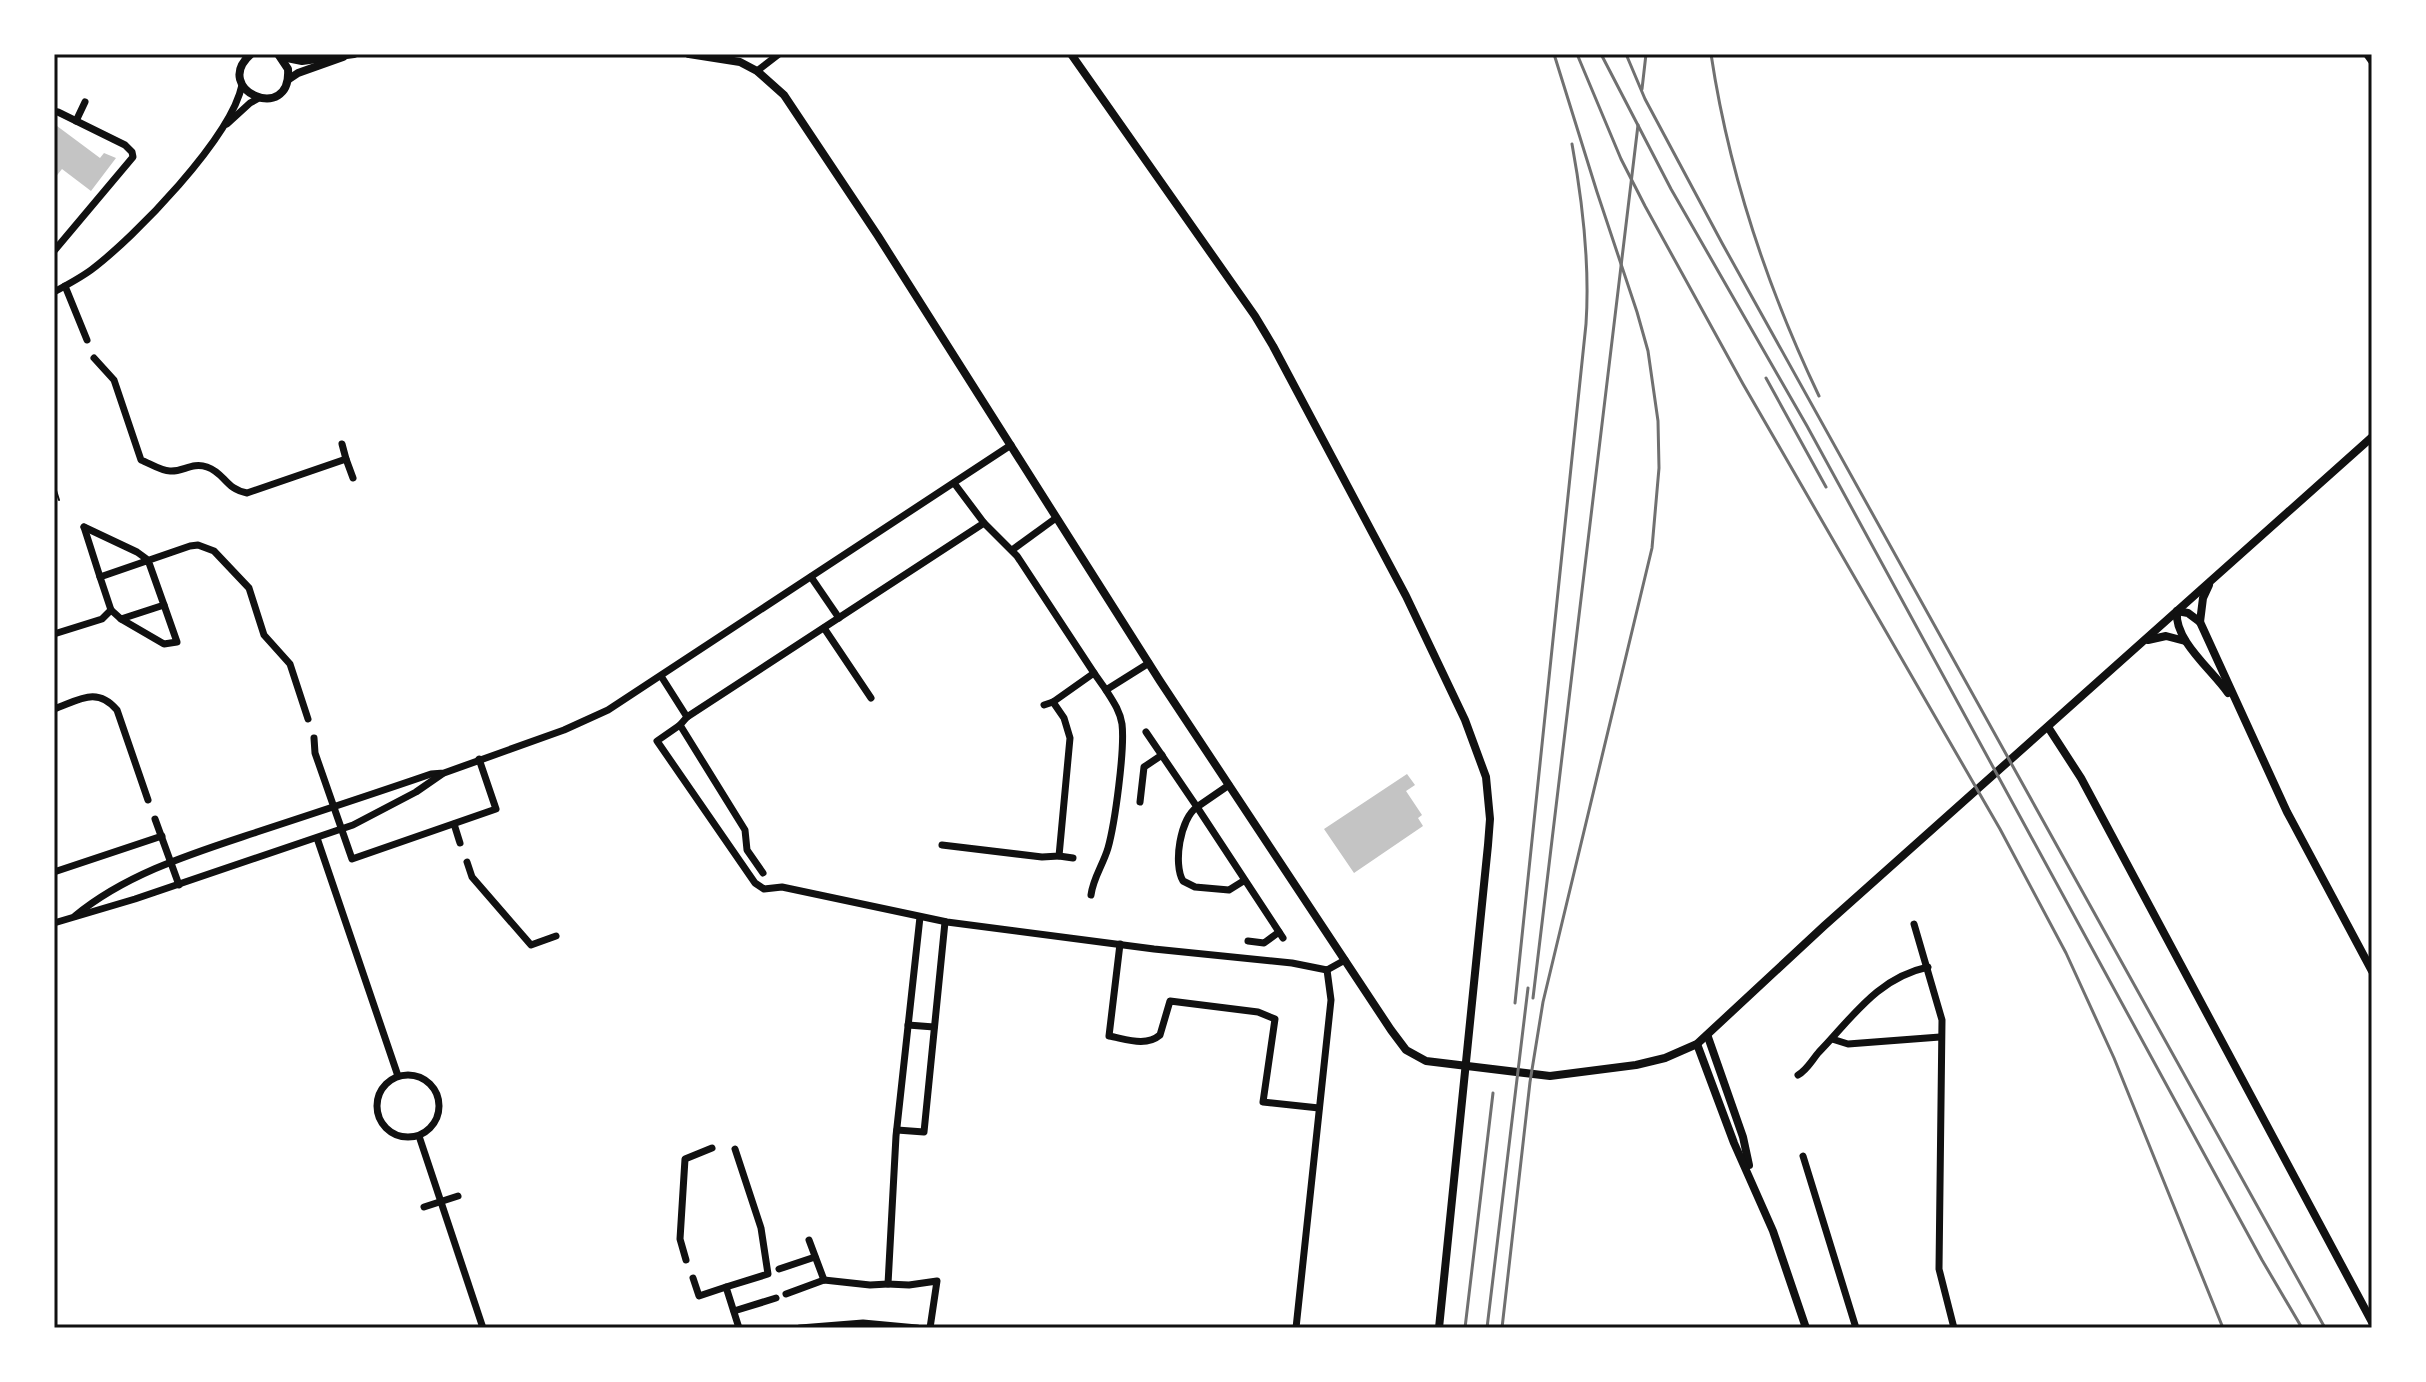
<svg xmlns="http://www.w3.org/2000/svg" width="2426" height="1382" font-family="Roboto,sans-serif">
	<rect width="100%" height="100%" fill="#fff"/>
	<!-- building -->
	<g fill="#c4c4c4">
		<polygon points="57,126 100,158 104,153 116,158 91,191 62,169 54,179 54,130"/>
		<polygon points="1407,774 1415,785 1406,791 1422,815 1418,818 1423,826 1354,873 1324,829"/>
	</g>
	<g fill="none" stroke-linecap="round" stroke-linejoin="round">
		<!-- path -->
		<polyline stroke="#111" stroke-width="2" points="54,484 59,500"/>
		<!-- minor -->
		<g stroke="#111" stroke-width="7">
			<polyline points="757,71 779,54"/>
			<polyline points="76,121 85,102"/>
			<polyline points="227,124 250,103 259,98"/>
			<polyline points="54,251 133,157 132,152 125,145 58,112"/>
			<polyline points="65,286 87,340"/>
			<path d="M 54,292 C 67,285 80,278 91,270 C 135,237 231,138 242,85"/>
			<path d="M 94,358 L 114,380 L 141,460 C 149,463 161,471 170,471 C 183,472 192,462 207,467 C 225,473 225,489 247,493 L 346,459 L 353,478"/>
			<polyline points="342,444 346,459"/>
			<polyline points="954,483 984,523 687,717 680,725 657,741 755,883 764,889 782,887 947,922 1154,949 1292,963 1327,970 1345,960"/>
			<polyline points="984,523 1017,556 1094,673"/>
			<polyline points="84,527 137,552 148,560 164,605 121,619 111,610 100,577 190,546 198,545 214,551 249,588 264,635 290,664 308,719"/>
			<polyline points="84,527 100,577"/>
			<polyline points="1012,550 1056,518"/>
			<polyline points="811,577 839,618"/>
			<polyline points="121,619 164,644 177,642 164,605"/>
			<polyline points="824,628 871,698"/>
			<polyline points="54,634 102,619 111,610"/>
			<polyline points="661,676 687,717"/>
			<polyline points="1044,705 1053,702 1094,673 1106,690 1149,663"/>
			<path d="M 54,709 C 79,700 97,686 117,710 L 148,800"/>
			<polyline points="680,725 745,830 747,850 763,873"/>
			<polyline points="1146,732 1197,807 1229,785"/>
			<polyline points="314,738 315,753 352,859 496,809 479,759"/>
			<polyline points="1140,802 1144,767 1162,755"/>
			<polyline points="155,819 179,885"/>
			<polyline points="454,824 460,843"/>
			<polyline points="317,838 398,1076"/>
			<polyline points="942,845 1042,857 1059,856 1070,738 1064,718 1053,702"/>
			<polyline points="1059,856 1073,858"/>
			<polyline points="467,862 472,877 531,945 556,936"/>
			<polyline points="54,872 162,836"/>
			<path d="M 1245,880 L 1229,890 L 1195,887 L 1183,881 C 1173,864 1180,819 1197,807 L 1283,938"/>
			<path d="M 1091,895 C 1093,878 1103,865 1108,848 C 1115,823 1125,749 1122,724 C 1120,711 1113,701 1106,690"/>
			<path d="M 75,916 C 127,873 194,853 257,832 C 315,813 373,794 431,774 L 444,773 L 564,730 L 608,710 L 1011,445"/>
			<polyline points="920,917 896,1136 888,1284 909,1285 937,1281 930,1328"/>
			<polyline points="54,923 135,899 353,825 416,792 442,774"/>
			<polyline points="1914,924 1942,1020 1939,1269 1954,1328"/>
			<polyline points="1248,941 1264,943 1279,932"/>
			<path d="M 1120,944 L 1109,1036 C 1126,1039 1146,1047 1160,1035 L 1170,1001 L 1258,1012 L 1275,1019 L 1263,1102 L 1319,1108"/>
			<polyline points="908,1025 934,1027"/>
			<polyline points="1832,1039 1848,1044 1940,1037"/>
			<circle cx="408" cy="1106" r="31"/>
			<path d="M 1798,1075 C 1807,1070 1812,1060 1819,1052 C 1852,1018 1877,978 1928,967"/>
			<polyline points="897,1130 924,1132 945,922"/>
			<polyline points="419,1136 483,1328"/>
			<polyline points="1803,1156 1856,1328"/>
			<polyline points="424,1207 458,1196"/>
			<polyline points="809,1240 824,1280"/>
			<polyline points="686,1260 680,1239 685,1159 712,1148"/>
			<polyline points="779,1269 815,1257"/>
			<polyline points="693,1278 699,1296 726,1287 739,1328"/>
			<polyline points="726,1287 768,1274 761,1228 735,1149"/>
			<polyline points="786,1294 824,1280 870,1285 888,1284"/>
			<polyline points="734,1311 776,1298"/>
			<polyline points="800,1328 863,1323 917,1328"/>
			<polyline points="1296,1328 1331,1000 1327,970"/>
		</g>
		<!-- tertiary -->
		<g stroke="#111" stroke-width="8">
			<path d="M 251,54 C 210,90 292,125 288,69 L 278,54"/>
			<polyline points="689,54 740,62 757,71 784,95 878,236 1160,681 1391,1030 1406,1050 1426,1061 1550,1076 1636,1065 1665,1058 1697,1044 1824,926 2372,437"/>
			<polyline points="1071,54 1255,316 1273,346 1406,596 1465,720 1486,777 1490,819 1488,845 1439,1328"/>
			<polyline points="2367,54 2372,61"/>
			<polyline points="282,57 302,61 354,54"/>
			<polyline points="289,79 298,73 343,57"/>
			<polyline points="2177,611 2188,613 2200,622 2287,812 2372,971"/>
			<path d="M 2177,612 C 2174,640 2212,670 2228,693"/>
			<polyline points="2200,622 2203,598 2209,585"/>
			<polyline points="2148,640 2166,636 2185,641"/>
			<polyline points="2048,727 2081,778 2372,1322"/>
			<polyline points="1708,1037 1743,1137 1749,1165"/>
			<polyline points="1697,1044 1734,1143 1773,1231 1806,1328"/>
		</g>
		<!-- rail -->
		<g stroke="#707070" stroke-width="3">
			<polyline points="1577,54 1621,159 1645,206 1743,384 2000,829 2066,953 2114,1058 2223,1328"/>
			<polyline points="1601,54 1671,189 1807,426 2262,1260 2302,1328"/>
			<polyline points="1626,54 1645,99 1722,243 2325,1328"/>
			<path d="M 1711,54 C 1729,174 1767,287 1819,396"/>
			<polyline points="1642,89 1646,54"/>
			<polyline points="1766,378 1826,487"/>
			<polyline points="1533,998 1638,125"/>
			<path d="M 1515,1003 L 1586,324 C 1590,264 1583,204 1572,144"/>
			<polyline points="1465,1328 1493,1093"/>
			<polyline points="1487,1328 1528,988"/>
			<polyline points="1502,1328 1530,1082 1543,1002 1652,548 1659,468 1658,421 1648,351 1637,312 1597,192 1554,54"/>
		</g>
	</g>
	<!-- border -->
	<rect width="2426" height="1382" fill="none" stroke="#ffffff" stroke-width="112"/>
	<rect x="56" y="56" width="2314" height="1270" fill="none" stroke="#111" stroke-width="3"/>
</svg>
